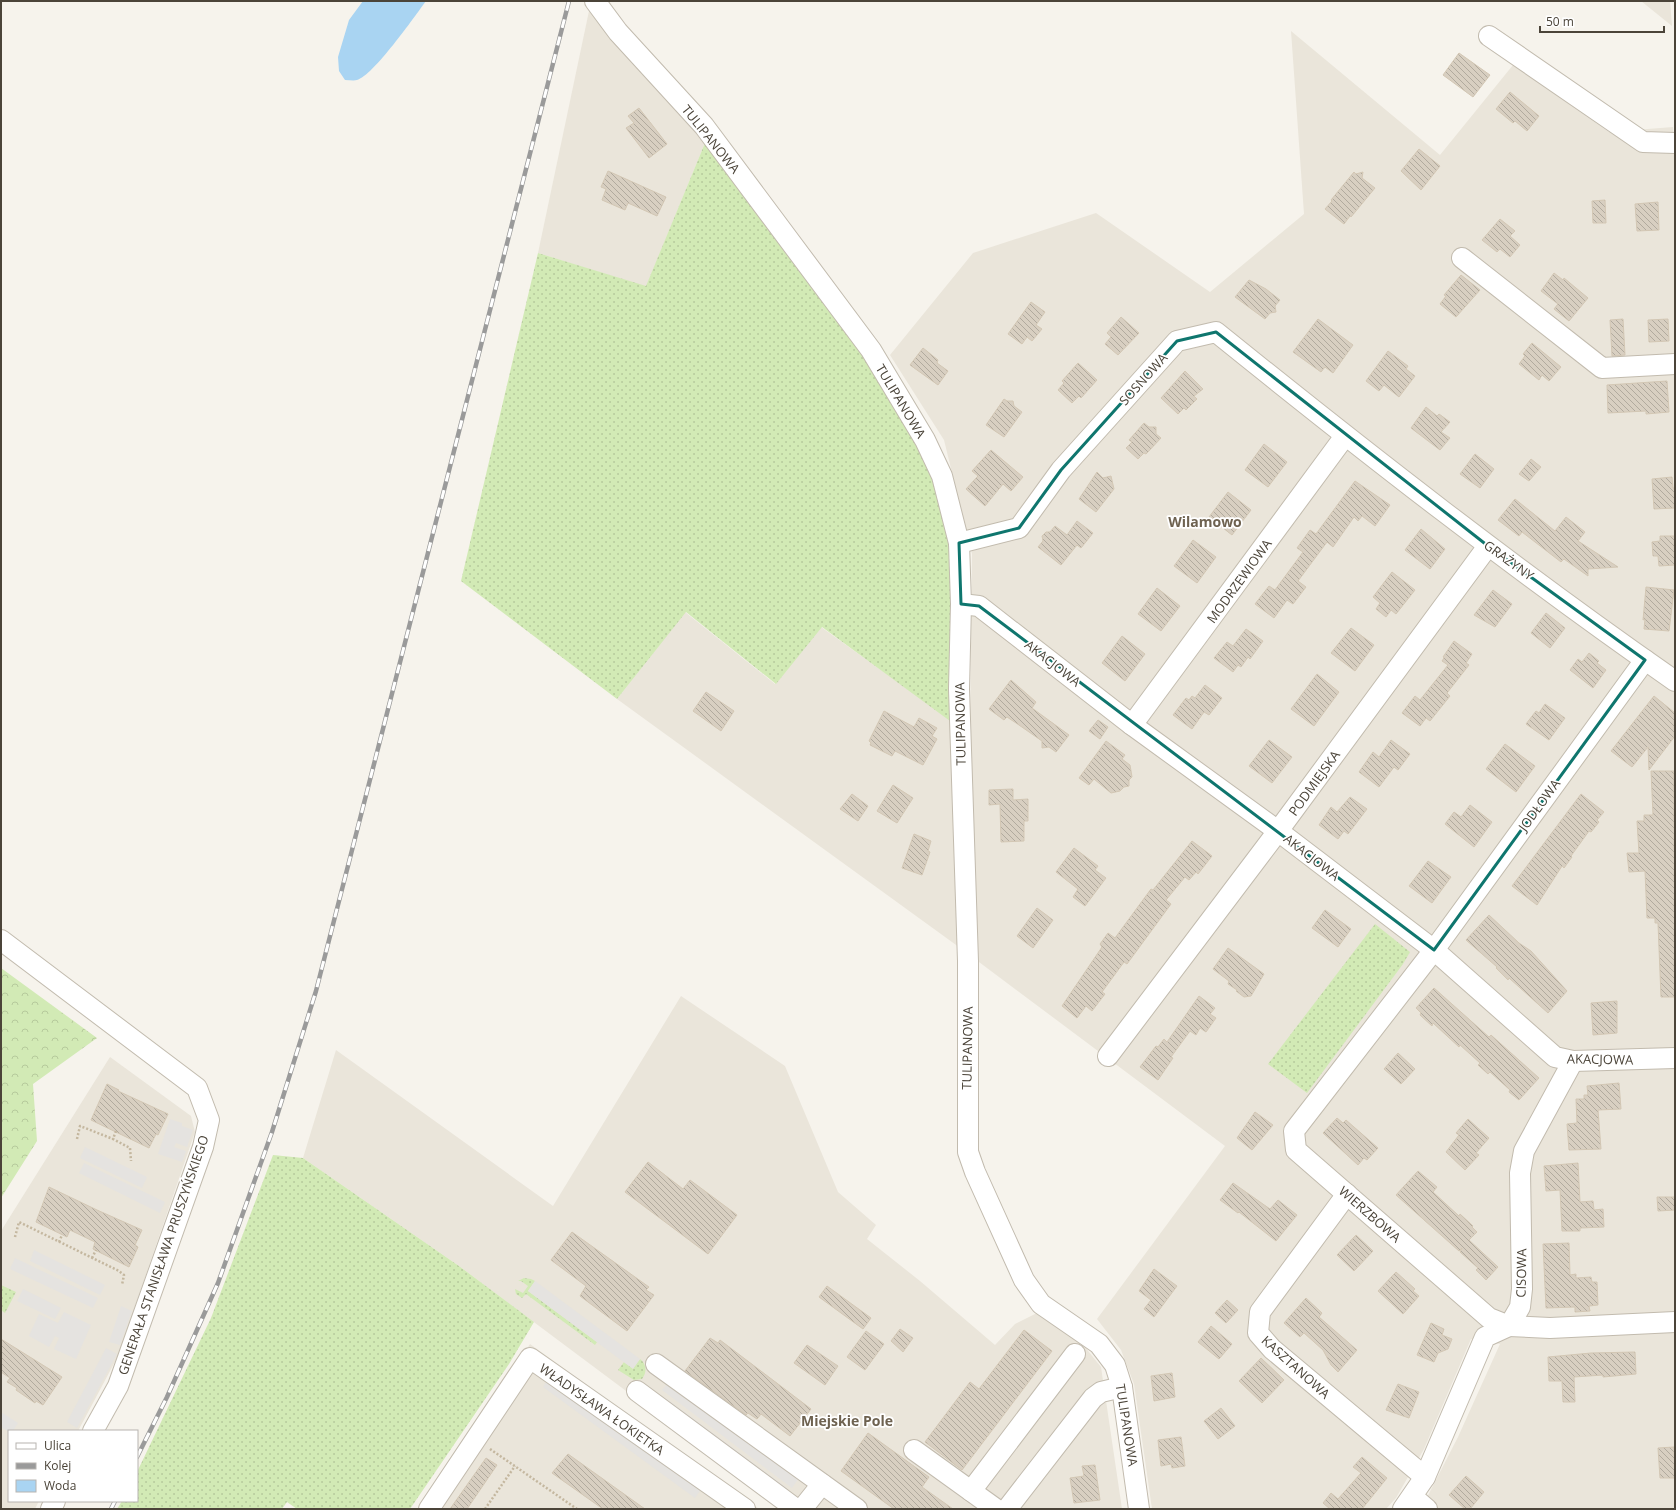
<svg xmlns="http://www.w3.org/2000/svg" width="1676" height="1510" font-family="'Open Sans',sans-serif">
	<defs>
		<pattern id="grass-dots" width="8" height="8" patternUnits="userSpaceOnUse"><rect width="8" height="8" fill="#d2eab5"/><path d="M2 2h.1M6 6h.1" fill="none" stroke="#b6ca9c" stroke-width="1.8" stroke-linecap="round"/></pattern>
		<pattern id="forest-crowns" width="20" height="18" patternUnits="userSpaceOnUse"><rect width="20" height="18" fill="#d2eab5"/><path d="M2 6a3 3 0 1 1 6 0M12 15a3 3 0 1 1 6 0" fill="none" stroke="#b6ca9c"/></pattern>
		<pattern id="building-back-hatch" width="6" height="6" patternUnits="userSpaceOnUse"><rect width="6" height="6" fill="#d8cfc1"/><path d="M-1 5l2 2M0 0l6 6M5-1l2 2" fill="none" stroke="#b1aa9e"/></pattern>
	</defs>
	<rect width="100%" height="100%" fill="#f6f3ec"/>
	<!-- residential -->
	<g fill="#eae5da">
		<polygon points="1641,1 1670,1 1672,26"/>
		<polygon points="589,11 705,143 646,287 538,253"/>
		<polygon points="1291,31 1440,155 1513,65 1609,132 1673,127 1675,160 1675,1509 1421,1509 1458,1437 1500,1344 1471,1339 1424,1449 1396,1498 1386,1509 1152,1509 1134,1384 1121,1350 1097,1319 1225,1146 963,950 617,699 685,612 775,684 821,627 970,734 972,554 944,440 890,355 973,253 1096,213 1210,292 1304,214"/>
		<polygon points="681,996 785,1066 838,1192 876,1225 867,1239 920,1281 995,1345 1015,1324 1037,1313 1080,1341 1101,1367 1122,1509 784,1509 459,1266 303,1158 336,1050 553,1206"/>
		<polygon points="110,1057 191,1116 195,1132 118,1356 78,1431 9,1431 9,1501 39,1501 35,1509 1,1509 1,1231"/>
		<polygon points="530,1344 759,1509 426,1509"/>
	</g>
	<!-- grass -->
	<g fill="url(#grass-dots)">
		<polygon points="705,143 836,317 887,392 930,470 957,553 950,721 822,627 776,684 686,612 617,699 461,581 538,253 646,286"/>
		<polygon points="1375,924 1410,952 1403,964 1307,1093 1268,1064"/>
		<polygon points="273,1155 303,1158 459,1266 534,1322 509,1364 410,1509 297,1509 287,1502 282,1509 117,1509 122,1501 137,1501 137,1472 211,1318"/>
		<polygon points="524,1278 531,1279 535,1281 528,1291 597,1342 595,1345 526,1294 522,1298 516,1294 515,1289 523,1293 528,1286 521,1281 518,1281"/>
		<polygon points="1,1285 16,1292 5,1313 1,1310"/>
		<path d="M 640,1359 C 647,1364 647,1373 642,1379 L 634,1380 L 618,1370 L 624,1362 L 633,1368 Z"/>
	</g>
	<!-- forest -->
	<polygon fill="url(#forest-crowns)" points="1,968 97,1038 33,1084 37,1141 1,1198"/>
	<!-- parking -->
	<g fill="#e5e3e0">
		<polygon points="170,1119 182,1123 182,1126 193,1130 187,1147 176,1143 174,1147 186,1151 182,1162 158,1154"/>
		<polygon points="85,1147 147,1177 142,1188 80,1158"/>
		<polygon points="84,1163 165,1202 160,1213 79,1173"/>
		<polygon points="34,1250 105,1285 100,1295 30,1261"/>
		<polygon points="15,1258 98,1298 93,1308 10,1269"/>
		<polygon points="535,1281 640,1359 633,1369 528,1291"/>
		<polygon points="23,1289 61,1308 55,1319 17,1301"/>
		<polygon points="121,1306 132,1311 120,1345 109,1342"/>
		<polygon points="64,1312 91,1325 76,1359 54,1349 59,1338 55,1336 49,1347 29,1336 39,1314 58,1323"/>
		<polygon points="106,1348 117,1354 77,1428 67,1422"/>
		<polygon points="549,1377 702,1488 695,1498 543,1387"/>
		<polygon points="670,1381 799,1478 792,1488 662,1390"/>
		<polygon points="667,1399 787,1488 783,1493 663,1404"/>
		<polygon points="1,1412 18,1423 13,1431 9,1432 1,1427"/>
	</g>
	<!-- water -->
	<path fill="#a9d4f2" d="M 363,1 L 426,1 C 415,16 373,76 357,80 C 354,81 349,80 345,80 L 339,71 L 338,57 L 349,20 Z"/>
	<!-- building -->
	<g fill="url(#building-back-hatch)" stroke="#d3c7b4">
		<polygon points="1459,53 1490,75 1473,97 1443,75"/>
		<polygon points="1510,92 1539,116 1527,131 1515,121 1513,123 1496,109"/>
		<polygon points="639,108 667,144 649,158 626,128 634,123 628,116"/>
		<polygon points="1419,149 1440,166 1421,190 1401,171"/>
		<polygon points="608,171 666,197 657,216 628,203 625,210 602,200 606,189 601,187"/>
		<polygon points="1354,172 1356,174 1363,172 1362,178 1375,188 1351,217 1350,216 1344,224 1325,209 1332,201 1331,200"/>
		<polygon points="1605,200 1606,223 1593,223 1592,201"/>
		<polygon points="1658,202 1659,230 1637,231 1635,204"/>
		<polygon points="1500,219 1515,231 1510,236 1520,245 1510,257 1500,249 1497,252 1482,240"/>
		<polygon points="1554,273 1563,280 1564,278 1588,298 1569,321 1554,309 1558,304 1541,291"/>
		<polygon points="1461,275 1480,290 1456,317 1440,304 1446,296 1444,295"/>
		<polygon points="1249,280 1266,289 1280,300 1275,306 1276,312 1270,313 1265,319 1235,297"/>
		<polygon points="1031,302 1045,312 1036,325 1042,329 1032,341 1027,337 1022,344 1008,334"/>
		<polygon points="1121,317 1139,333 1118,355 1105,344 1111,337 1107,333"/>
		<polygon points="1318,319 1353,345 1333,373 1325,367 1321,372 1293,352"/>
		<polygon points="1623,319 1625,355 1612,356 1610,320"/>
		<polygon points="1668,319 1669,341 1649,342 1648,320"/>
		<polygon points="1532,343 1561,367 1549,381 1542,375 1539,380 1519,364 1525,356 1523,354"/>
		<polygon points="923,348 938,360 937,363 948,371 938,385 910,365"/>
		<polygon points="1388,351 1408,366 1406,369 1415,376 1399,397 1384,385 1379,391 1366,381"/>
		<polygon points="1078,363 1097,380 1081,398 1079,396 1072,403 1058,390 1064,383 1062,381"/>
		<polygon points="1185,371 1203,389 1194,396 1197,399 1186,410 1184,408 1178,414 1161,398"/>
		<polygon points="1667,381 1669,412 1646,414 1646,411 1608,413 1607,385"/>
		<polygon points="1004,399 1007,401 1013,401 1014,406 1022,412 1004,437 986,425"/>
		<polygon points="1426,407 1437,416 1439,414 1450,422 1441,432 1450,438 1440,450 1411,428"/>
		<polygon points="1144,423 1149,427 1156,427 1156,434 1161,438 1146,454 1144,453 1138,459 1126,448 1132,442 1129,440"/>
		<polygon points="1264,444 1287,462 1268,487 1245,470"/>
		<polygon points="991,450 1023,477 1011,491 1003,484 985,506 966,489 978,476 972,471"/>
		<polygon points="1475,454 1494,469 1480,488 1460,474"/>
		<polygon points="1531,459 1541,467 1529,481 1519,474"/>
		<polygon points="1097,472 1103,478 1111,476 1114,489 1096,512 1079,499"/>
		<polygon points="1672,477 1673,488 1675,488 1675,508 1654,509 1652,479"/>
		<polygon points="1355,481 1390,505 1375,526 1362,516 1358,521 1354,517 1333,547 1327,542 1298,581 1306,587 1293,604 1287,600 1274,618 1255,604 1269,586 1275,590 1303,552 1297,548 1310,530 1316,534"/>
		<polygon points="1228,492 1251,510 1232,535 1209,517"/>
		<polygon points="1515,499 1555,531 1566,517 1585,532 1578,541 1618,567 1588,569 1588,576 1564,559 1561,562 1522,532 1519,536 1498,520"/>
		<polygon points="1077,521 1093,533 1081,548 1077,545 1061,565 1038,547 1043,541 1042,536 1046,532 1050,532 1055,526 1067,535"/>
		<polygon points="1421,529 1445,549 1430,569 1405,550"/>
		<polygon points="1660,536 1675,536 1675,565 1659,566 1658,556 1653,556 1652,542 1660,541"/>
		<polygon points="1193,540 1216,557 1197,583 1174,566"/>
		<polygon points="1392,572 1415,590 1396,614 1391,610 1386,617 1376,609 1380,603 1373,597"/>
		<polygon points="1646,587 1674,590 1669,631 1644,629 1645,619 1643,620"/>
		<polygon points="1157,588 1180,606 1161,631 1138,614"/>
		<polygon points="1493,590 1512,604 1495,627 1474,615"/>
		<polygon points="1546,613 1565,628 1550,648 1531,633"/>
		<polygon points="1351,628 1374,645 1355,671 1331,653"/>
		<polygon points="1246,629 1263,641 1250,659 1248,657 1241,667 1238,665 1233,672 1214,658 1227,642 1233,646"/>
		<polygon points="1122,636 1145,654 1125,681 1102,663"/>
		<polygon points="1454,641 1472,654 1466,663 1469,665 1447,693 1450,696 1430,721 1426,718 1420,726 1402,713 1415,696 1420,700 1448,665 1442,661 1444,658 1443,657"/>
		<polygon points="1589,653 1599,661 1597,663 1606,670 1593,688 1570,670 1578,659 1582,662"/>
		<polygon points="1317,674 1339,692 1314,726 1291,709"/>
		<polygon points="1011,680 1036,702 1032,708 1069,735 1056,752 1049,747 1042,748 1042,741 1019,725 1007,717 1004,720 989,709"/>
		<polygon points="1205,685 1222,698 1209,715 1204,712 1192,729 1173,715 1186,698 1189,700 1192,696 1195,698"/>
		<polygon points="706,692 734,711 721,731 693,711"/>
		<polygon points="1654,696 1675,713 1675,736 1649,770 1648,747 1632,767 1611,751"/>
		<polygon points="1545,704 1565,718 1549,740 1526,724 1536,711 1539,713"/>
		<polygon points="884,711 914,727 919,718 937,728 932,736 937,739 923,765 895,751 892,756 870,745 871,743 869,741"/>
		<polygon points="1098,720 1108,727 1100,739 1089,731"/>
		<polygon points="1269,740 1292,757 1272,783 1249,766"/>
		<polygon points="1391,740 1410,754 1398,770 1394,767 1379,787 1359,772 1373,752 1379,757"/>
		<polygon points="1106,741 1125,755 1122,759 1130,765 1132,777 1129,780 1129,786 1124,787 1120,791 1111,793 1094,779 1089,785 1079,778"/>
		<polygon points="1505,744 1535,766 1516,792 1486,769"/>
		<polygon points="1651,771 1674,771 1675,997 1661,997 1658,923 1655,923 1655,918 1647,918 1645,871 1629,872 1627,853 1639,853 1637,821 1644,821 1644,815 1653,815"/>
		<polygon points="893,785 913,798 897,823 877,811"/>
		<polygon points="1013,789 1013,800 1028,799 1028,821 1024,821 1024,841 1001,842 1000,804 989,805 989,790"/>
		<polygon points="852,794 868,806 858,821 840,809"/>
		<polygon points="1581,794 1604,812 1597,820 1599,822 1591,832 1589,831 1571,856 1572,857 1564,868 1562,866 1537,905 1512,886"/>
		<polygon points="1350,797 1367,809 1348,834 1344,831 1338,839 1319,825 1331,807 1337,812"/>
		<polygon points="1470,805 1492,822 1474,847 1445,824 1454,812 1461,817"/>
		<polygon points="914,834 931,841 928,851 930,852 922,875 902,868"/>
		<polygon points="1192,841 1212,856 1198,874 1196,872 1189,880 1185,877 1166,900 1171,904 1127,964 1124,962 1102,992 1105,994 1092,1011 1086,1006 1077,1018 1062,1006 1102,947 1100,944 1108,933 1115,938 1151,889 1153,890"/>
		<polygon points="1074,848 1098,866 1095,870 1106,878 1085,906 1073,897 1078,889 1056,872"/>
		<polygon points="1428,861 1451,877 1432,903 1409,886"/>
		<polygon points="1037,908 1053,920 1033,948 1017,936"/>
		<polygon points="1325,910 1351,929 1338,947 1312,928"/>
		<polygon points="1489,915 1519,943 1531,951 1567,991 1548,1013 1509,978 1508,980 1496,968 1497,967 1466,940"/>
		<polygon points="1228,948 1264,974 1251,996 1244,997 1236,991 1237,990 1228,984 1229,981 1213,969"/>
		<polygon points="1434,988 1489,1037 1491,1035 1539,1078 1519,1100 1509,1092 1510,1090 1490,1072 1488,1074 1478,1065 1480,1063 1460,1045 1459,1047 1433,1023 1432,1026 1420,1015 1421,1013 1416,1008"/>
		<polygon points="1199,996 1215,1008 1210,1014 1216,1018 1206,1032 1200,1028 1196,1035 1190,1031 1171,1057 1173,1058 1158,1080 1140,1067 1156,1046 1158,1047 1164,1039 1167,1042"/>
		<polygon points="1617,1001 1617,1033 1593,1035 1591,1003"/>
		<polygon points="1398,1053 1415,1069 1401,1084 1384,1069"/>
		<polygon points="1619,1083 1621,1109 1598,1110 1601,1149 1569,1150 1567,1124 1577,1123 1576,1099 1584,1099 1584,1095 1588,1095 1587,1086"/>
		<polygon points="107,1084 119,1090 118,1091 168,1114 158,1135 156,1134 149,1148 91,1120"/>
		<polygon points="1255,1112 1273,1125 1252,1150 1237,1138"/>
		<polygon points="1337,1118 1343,1123 1346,1120 1378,1148 1367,1160 1364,1158 1358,1165 1323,1133"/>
		<polygon points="1468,1119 1489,1138 1476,1153 1479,1155 1465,1170 1446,1152 1459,1135 1456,1133"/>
		<polygon points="648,1162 683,1189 690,1180 737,1215 708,1254 625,1192"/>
		<polygon points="1578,1163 1580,1202 1593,1201 1594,1210 1603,1209 1604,1227 1580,1228 1580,1231 1562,1231 1560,1190 1546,1191 1544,1166"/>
		<polygon points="1418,1171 1437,1187 1433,1192 1459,1216 1460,1214 1473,1226 1472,1227 1477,1232 1469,1240 1498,1267 1486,1280 1476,1270 1478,1268 1460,1252 1462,1248 1459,1251 1396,1195"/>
		<polygon points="1233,1183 1270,1209 1278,1200 1297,1215 1276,1241 1239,1212 1238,1213 1220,1200"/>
		<polygon points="49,1187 97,1210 142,1230 135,1245 138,1247 129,1267 93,1249 95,1242 70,1230 67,1237 36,1222"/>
		<polygon points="1657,1197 1675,1197 1675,1210 1658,1211"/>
		<polygon points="572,1232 649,1287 646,1290 654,1295 627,1331 580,1296 586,1286 551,1260"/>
		<polygon points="1356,1235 1373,1251 1354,1271 1337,1255"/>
		<polygon points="1569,1243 1570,1275 1576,1274 1576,1278 1591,1277 1592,1282 1597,1282 1598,1305 1589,1306 1590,1311 1575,1312 1575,1307 1546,1308 1543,1244"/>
		<polygon points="1154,1269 1177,1286 1154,1317 1144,1309 1151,1300 1139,1291"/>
		<polygon points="1396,1272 1415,1289 1413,1291 1419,1296 1403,1314 1378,1291"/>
		<polygon points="827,1286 871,1318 863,1329 819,1297"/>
		<polygon points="1306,1298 1322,1313 1319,1317 1357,1350 1338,1372 1331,1365 1323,1350 1304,1333 1300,1337 1284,1323"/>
		<polygon points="1227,1300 1238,1310 1226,1323 1215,1313"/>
		<polygon points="1431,1323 1444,1329 1442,1335 1452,1339 1448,1349 1438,1353 1434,1362 1417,1355"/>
		<polygon points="1211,1326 1232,1344 1219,1359 1198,1342"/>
		<polygon points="900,1329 913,1338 903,1352 891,1341"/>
		<polygon points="1024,1330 1052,1351 962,1470 925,1442 970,1382 979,1389"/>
		<polygon points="866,1331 884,1344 865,1370 847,1357"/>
		<polygon points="710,1338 718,1343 720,1340 811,1409 790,1436 761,1414 757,1419 748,1413 746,1415 685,1371"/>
		<polygon points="1,1339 62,1377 43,1405 36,1401 35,1403 16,1390 17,1388 7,1382 10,1378 1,1372"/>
		<polygon points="807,1345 838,1366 825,1385 794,1363"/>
		<polygon points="1635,1352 1636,1374 1603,1377 1603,1375 1574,1377 1575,1402 1563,1402 1562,1381 1549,1381 1548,1357 1591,1353"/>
		<polygon points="1261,1358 1284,1380 1262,1403 1239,1381"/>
		<polygon points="1172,1373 1175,1397 1154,1401 1151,1376"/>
		<polygon points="1398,1384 1419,1392 1409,1418 1386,1410"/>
		<polygon points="1221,1408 1235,1426 1218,1439 1204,1421"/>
		<polygon points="868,1433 929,1477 922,1487 953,1509 894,1509 841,1471"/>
		<polygon points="1181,1437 1185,1466 1172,1468 1171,1464 1161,1466 1158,1440"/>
		<polygon points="1674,1447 1675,1478 1660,1478 1658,1448"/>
		<polygon points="568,1454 645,1509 603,1509 552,1473"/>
		<polygon points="1362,1457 1387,1478 1362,1509 1330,1509 1323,1503 1331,1493 1338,1499 1361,1473 1353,1467"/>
		<polygon points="486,1458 497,1465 467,1509 450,1509"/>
		<polygon points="1095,1465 1100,1500 1074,1503 1070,1478 1084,1476 1082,1466"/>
		<polygon points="1466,1476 1484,1492 1470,1509 1465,1509 1449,1495"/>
	</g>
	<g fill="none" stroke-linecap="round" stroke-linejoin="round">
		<defs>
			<g id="minor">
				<polyline points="595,1 618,32 704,126 871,350 925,440 942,476 959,543 961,604 959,689 968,961 968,1152 975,1172 1024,1280 1041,1304 1099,1344 1115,1365 1122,1387 1139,1509"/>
				<polyline points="1489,36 1643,142 1675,143"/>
				<polyline points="1462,258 1602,368 1675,364"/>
				<path d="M 959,543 L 1019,528 L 1061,470 L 1177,341 L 1216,332 C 1366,453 1517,571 1675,681"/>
				<polyline points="961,604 979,606 1132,725 1278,831 1434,950 1555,1057 1573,1061 1675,1058"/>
				<polyline points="1645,660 1434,950 1294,1131 1296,1150 1489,1318 1509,1326 1550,1328 1675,1322"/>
				<polyline points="1132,725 1345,436"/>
				<polyline points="1,940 197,1088 209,1120 203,1147 118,1386 93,1431"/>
				<polyline points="1108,1056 1278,831 1488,546"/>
				<polyline points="1347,1194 1260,1312 1258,1333 1272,1349 1425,1477"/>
				<polyline points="656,1364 857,1509"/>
				<polyline points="637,1391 796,1509"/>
				<polyline points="914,1450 996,1509"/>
				<polyline points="971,1491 1075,1354"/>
				<polyline points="1413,1497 1427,1509"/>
				<polyline points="51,1509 55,1501"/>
				<polyline points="429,1509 530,1358 745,1509"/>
				<polyline points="802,1509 822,1484"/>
				<polyline points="1007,1509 1093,1398 1101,1392 1122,1387"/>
				<polyline points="1403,1509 1425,1477 1485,1337 1509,1326 1520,1307 1522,1289 1520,1173 1524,1151 1573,1061"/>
			</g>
		</defs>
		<!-- minor casing -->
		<use href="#minor" stroke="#c2bbae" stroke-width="22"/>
		<!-- path -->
		<g stroke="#c4b79f" stroke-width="2.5" stroke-dasharray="2 2" stroke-linecap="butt">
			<polyline points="116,1131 113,1139 130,1148 131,1161"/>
			<polyline points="77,1139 80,1126 113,1139"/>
			<polyline points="15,1237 19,1222 119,1271 124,1275 122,1285"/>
			<polyline points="59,1242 62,1235"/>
			<polyline points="92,1258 96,1250"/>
			<polyline points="490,1449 577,1509"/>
			<polyline points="485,1509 515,1466"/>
		</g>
		<!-- minor -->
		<use href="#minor" stroke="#fff" stroke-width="20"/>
		<defs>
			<g id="rail">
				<polyline points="137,1457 167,1397 218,1283 272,1132 316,991 569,1"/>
				<polyline points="111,1509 115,1501"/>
			</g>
		</defs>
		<!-- rail casing -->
		<use href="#rail" stroke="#9a9a9a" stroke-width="4.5"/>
		<!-- rail -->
		<use href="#rail" stroke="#fff" stroke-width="3" stroke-dasharray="9" stroke-linecap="butt"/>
	</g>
	<!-- marked area -->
	<path fill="none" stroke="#0f766e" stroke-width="3" stroke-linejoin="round" d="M 1216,332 L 1488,546 L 1645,660 L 1434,950 L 979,606 L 961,604 L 959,543 L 1019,528 L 1061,470 L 1177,341 Z"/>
	<g text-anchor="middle" stroke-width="3.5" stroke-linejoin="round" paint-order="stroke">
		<!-- street labels -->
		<g font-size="13" fill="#4b4439" stroke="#fff">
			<text transform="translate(711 139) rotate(51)" y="5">TULIPANOWA</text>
			<text transform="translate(1143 379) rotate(-48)" y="5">SOSNOWA</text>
			<text transform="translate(901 401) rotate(59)" y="5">TULIPANOWA</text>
			<text transform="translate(1509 560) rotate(36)" y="5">GRAŻYNY</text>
			<text transform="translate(1239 581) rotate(-54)" y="5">MODRZEWIOWA</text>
			<text transform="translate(1053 663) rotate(38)" y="5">AKACJOWA</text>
			<text transform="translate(960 724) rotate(-91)" y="5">TULIPANOWA</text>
			<text transform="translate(1314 783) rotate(-54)" y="5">PODMIEJSKA</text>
			<text transform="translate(1539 805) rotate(-54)" y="5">JODŁOWA</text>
			<text transform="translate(1312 857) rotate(38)" y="5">AKACJOWA</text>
			<text transform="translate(967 1048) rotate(-89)" y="5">TULIPANOWA</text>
			<text transform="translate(1600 1059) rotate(1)" y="5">AKACJOWA</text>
			<text transform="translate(1370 1214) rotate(41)" y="5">WIERZBOWA</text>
			<text transform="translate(163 1255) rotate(-71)" y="5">GENERAŁA STANISŁAWA PRUSZYŃSKIEGO</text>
			<text transform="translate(1521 1273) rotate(-89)" y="5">CISOWA</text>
			<text transform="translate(1296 1367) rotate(42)" y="5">KASZTANOWA</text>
			<text transform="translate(602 1409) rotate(35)" y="5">WŁADYSŁAWA ŁOKIETKA</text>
			<text transform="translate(1127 1425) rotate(81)" y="5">TULIPANOWA</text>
		</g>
		<!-- neighbourhood labels -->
		<g font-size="14" font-weight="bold" fill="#6e6250" stroke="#fff">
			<text x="1205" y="527">Wilamowo</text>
			<text x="847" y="1426">Miejskie Pole</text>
		</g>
	</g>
	<!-- border -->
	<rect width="1676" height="1510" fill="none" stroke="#4b4439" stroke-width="4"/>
	<!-- legend -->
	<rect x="8" y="1430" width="130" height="72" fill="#ffffff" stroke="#b7b4b0"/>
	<rect x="16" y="1443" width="20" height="6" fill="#ffffff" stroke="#b7b4b0"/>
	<text x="44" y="1450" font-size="12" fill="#4b4439">Ulica</text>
	<rect x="16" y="1463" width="20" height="6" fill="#9a9a9a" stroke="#b7b4b0"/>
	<text x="44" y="1470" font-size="12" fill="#4b4439">Kolej</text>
	<rect x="16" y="1480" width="20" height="12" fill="#a9d4f2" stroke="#b7b4b0"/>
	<text x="44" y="1490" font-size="12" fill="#4b4439">Woda</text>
	<!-- scale -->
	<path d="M1540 26v6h124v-6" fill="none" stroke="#4b4439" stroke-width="2"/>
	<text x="1546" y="26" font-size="12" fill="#4b4439" stroke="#ffffff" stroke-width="3" paint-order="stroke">50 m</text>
</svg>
